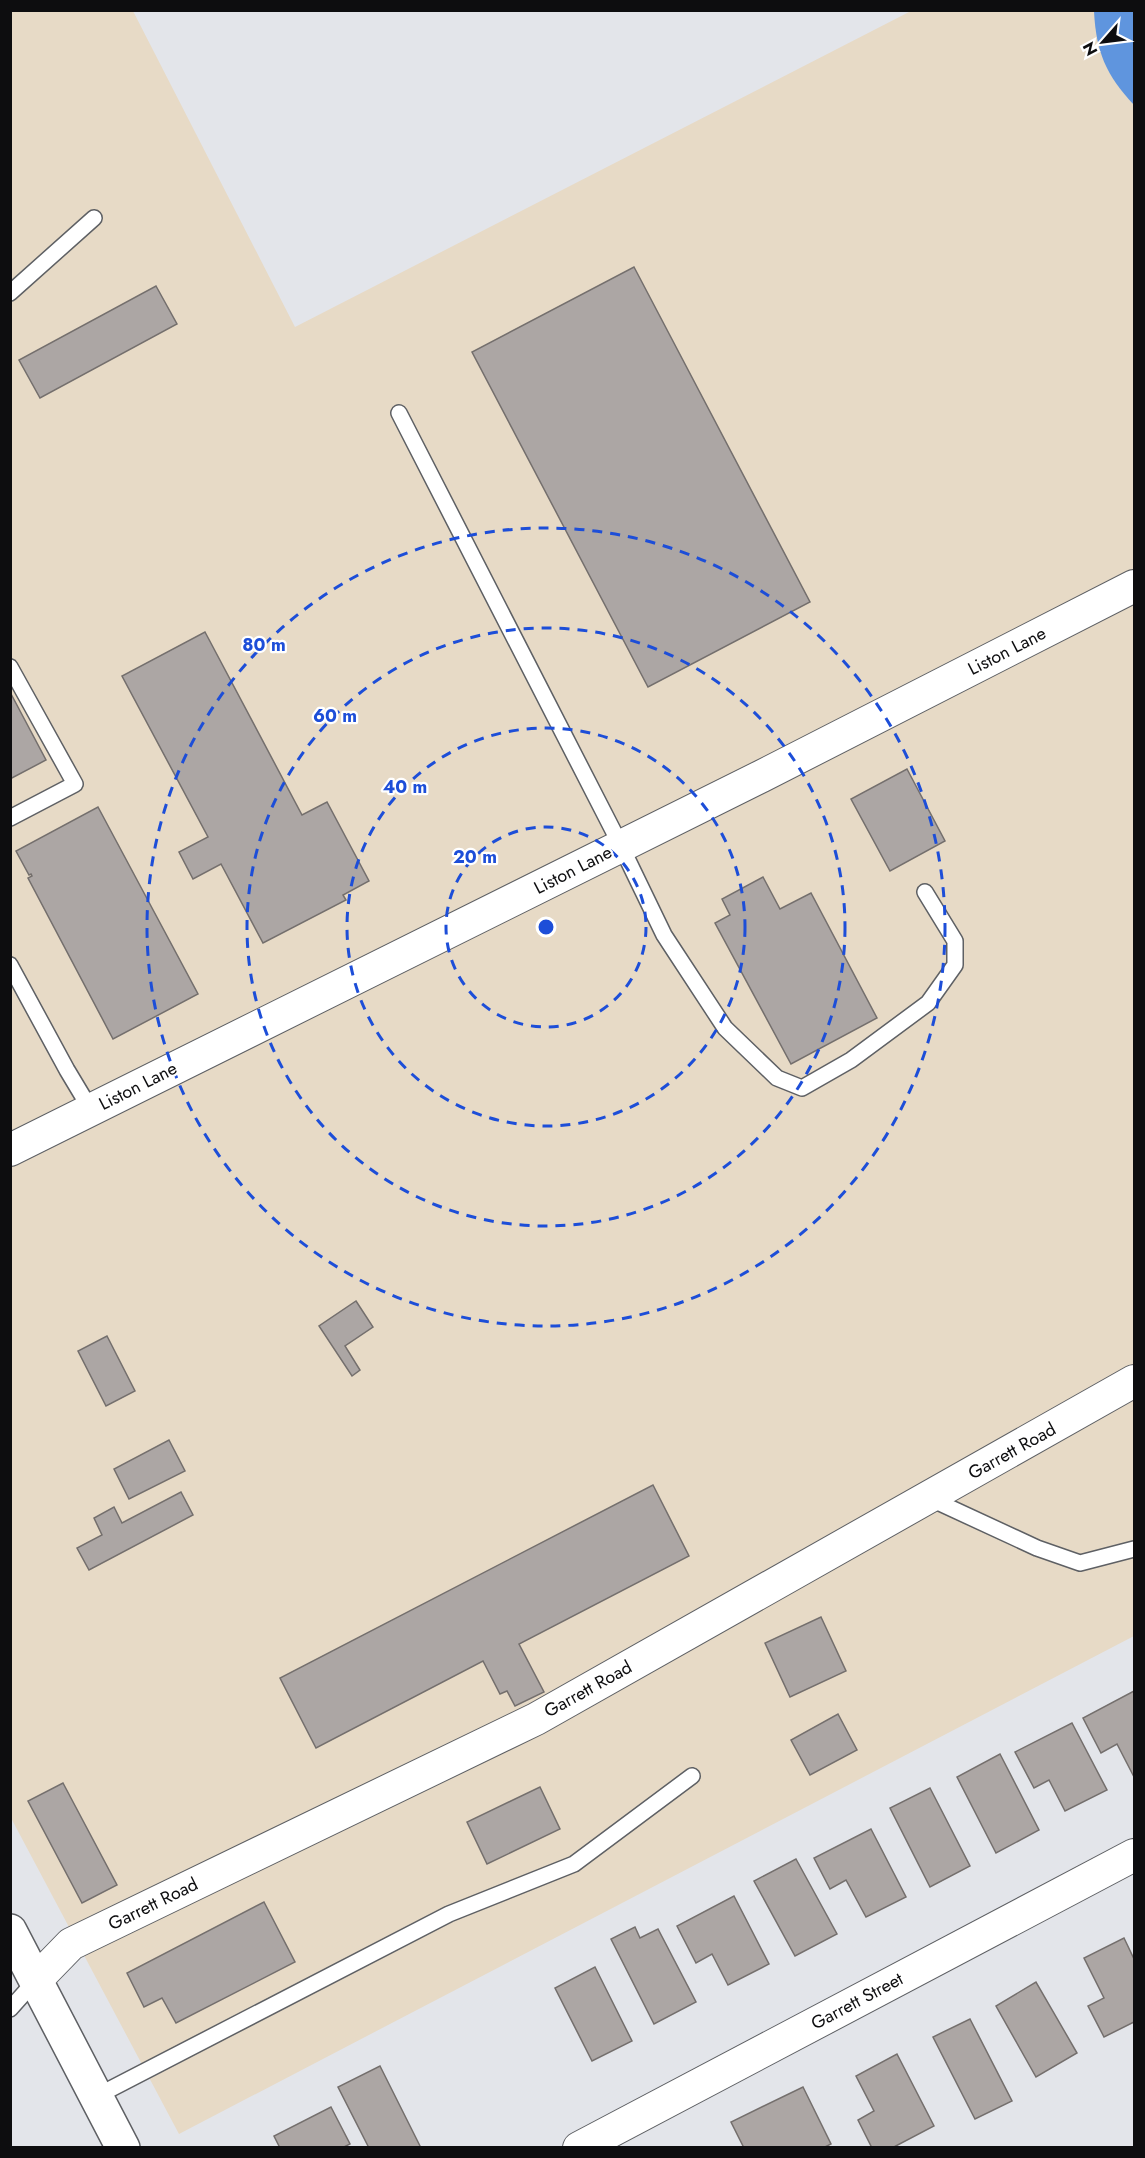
<svg xmlns="http://www.w3.org/2000/svg" width="1145" height="2158" font-family="Jost,sans-serif">
	<rect width="100%" height="100%" fill="#e3e5ea"/>
	<!-- industrial -->
	<polygon fill="#e7dac6" points="10,11 133,11 295,327 911,11 1134,11 1134,1636 179,2134 11,1818"/>
	<!-- water -->
	<path fill="#5f95de" d="M 1094,11 L 1134,11 L 1134,105 C 1106,75 1096,52 1094,11 Z"/>
	<!-- building -->
	<g fill="#aca6a4" stroke="#746f6d" stroke-width="1.5">
		<polygon points="634,267 810,602 648,687 472,352"/>
		<polygon points="156,286 177,324 40,398 19,360"/>
		<polygon points="205,632 302,815 327,802 369,881 343,895 346,900 263,943 221,864 193,879 179,852 208,837 122,676"/>
		<polygon points="10,692 46,760 10,779"/>
		<polygon points="907,769 945,841 890,871 851,799"/>
		<polygon points="98,807 198,994 113,1039 28,878 32,876 31,874 29,875 16,851"/>
		<polygon points="763,877 780,909 811,893 877,1018 791,1064 715,923 730,915 722,899"/>
		<polygon points="356,1301 373,1327 345,1346 360,1370 352,1376 319,1326"/>
		<polygon points="107,1336 135,1391 106,1406 78,1351"/>
		<polygon points="169,1440 185,1471 129,1499 114,1469"/>
		<polygon points="653,1485 689,1556 519,1644 544,1692 515,1706 507,1691 500,1694 483,1661 316,1748 280,1678"/>
		<polygon points="181,1492 193,1515 89,1570 77,1548 102,1535 94,1518 114,1507 122,1523"/>
		<polygon points="821,1617 846,1671 790,1697 765,1643"/>
		<polygon points="1134,1691 1134,1777 1117,1744 1101,1753 1083,1718"/>
		<polygon points="838,1714 857,1750 810,1775 791,1740"/>
		<polygon points="1072,1723 1107,1790 1065,1811 1049,1780 1034,1788 1015,1752"/>
		<polygon points="1000,1754 1039,1830 996,1853 957,1777"/>
		<polygon points="63,1783 117,1885 82,1903 28,1801"/>
		<polygon points="540,1787 560,1829 487,1864 467,1822"/>
		<polygon points="930,1788 970,1866 930,1887 890,1808"/>
		<polygon points="871,1829 906,1897 866,1917 846,1880 830,1889 814,1858"/>
		<polygon points="796,1859 837,1934 795,1956 754,1881"/>
		<polygon points="734,1896 769,1964 728,1985 712,1954 696,1963 677,1926"/>
		<polygon points="264,1902 295,1962 176,2023 162,1998 144,2007 127,1973"/>
		<polygon points="635,1927 640,1938 658,1929 696,2002 654,2024 611,1939"/>
		<polygon points="1124,1938 1134,1959 1134,2022 1104,2037 1088,2006 1104,1998 1084,1958"/>
		<polygon points="595,1967 632,2041 592,2061 555,1988"/>
		<polygon points="1036,1982 1077,2053 1036,2077 996,2006"/>
		<polygon points="970,2019 1012,2101 975,2119 933,2037"/>
		<polygon points="897,2054 934,2126 892,2148 872,2148 858,2120 874,2111 856,2076"/>
		<polygon points="380,2066 421,2148 369,2148 338,2087"/>
		<polygon points="803,2087 831,2144 823,2148 744,2148 731,2122"/>
		<polygon points="331,2107 350,2144 342,2148 280,2148 274,2136"/>
	</g>
	<g fill="none" stroke-linecap="round" stroke-linejoin="round">
		<defs>
			<g id="lane">
				<polyline points="10,293 94,218"/>
				<polyline points="399,413 621,846 664,935 725,1028 777,1078 802,1088 851,1060 928,1003 955,965 955,941 925,892"/>
				<polyline points="10,667 75,784 10,818"/>
				<polyline points="10,965 67,1070 91,1110"/>
				<polyline points="929,1498 1037,1548 1080,1563 1134,1549"/>
				<polyline points="10,2009 36,1980"/>
				<polyline points="97,2096 449,1914 574,1864 692,1776"/>
			</g>
			<g id="street">
				<polyline points="10,1150 762,776 1134,586"/>
				<polyline points="36,1980 71,1944 536,1719 1134,1381"/>
				<polyline points="579,2148 1134,1855"/>
			</g>
			<polyline id="secondary" points="10,1931 123,2148"/>
		</defs>
		<!-- lane casing -->
		<use href="#lane" stroke="#5e6064" stroke-width="18"/>
		<!-- street casing -->
		<use href="#street" stroke="#5e6064" stroke-width="34"/>
		<!-- secondary casing -->
		<use href="#secondary" stroke="#5e6064" stroke-width="36"/>
		<!-- lane -->
		<use href="#lane" stroke="#fff" stroke-width="15"/>
		<!-- street -->
		<use href="#street" stroke="#fff" stroke-width="32"/>
		<!-- secondary -->
		<use href="#secondary" stroke="#fff" stroke-width="33"/>
	</g>
	<!-- distance rings -->
	<g fill="none" stroke="#1d4ed8" stroke-width="3" stroke-dasharray="10 8">
		<circle cx="546" cy="927" r="100"/>
		<circle cx="546" cy="927" r="199"/>
		<circle cx="546" cy="927" r="299"/>
		<circle cx="546" cy="927" r="399"/>
	</g>
	<g text-anchor="middle" stroke-width="4.5" stroke-linejoin="round" paint-order="stroke">
		<!-- street labels -->
		<g font-size="18" fill="#0d0d0f" stroke="#fff">
			<text transform="translate(1007 651) rotate(-27)" y="6">Liston Lane</text>
			<text transform="translate(573 870) rotate(-27)" y="6">Liston Lane</text>
			<text transform="translate(138 1086) rotate(-27)" y="6">Liston Lane</text>
			<text transform="translate(1012 1451) rotate(-29)" y="6">Garrett Road</text>
			<text transform="translate(588 1689) rotate(-29)" y="6">Garrett Road</text>
			<text transform="translate(153 1904) rotate(-26)" y="6">Garrett Road</text>
			<text transform="translate(857 2001) rotate(-28)" y="6">Garrett Street</text>
		</g>
	</g>
	<circle cx="546" cy="927" r="9" fill="#1d4ed8" stroke="#fff" stroke-width="3"/>
	<g font-size="18" text-anchor="middle" font-weight="bold" fill="#1d4ed8" stroke="#fff" stroke-width="4.5" stroke-linejoin="round" paint-order="stroke">
		<text x="264" y="651">80 m</text>
		<text x="335" y="722">60 m</text>
		<text x="405" y="793">40 m</text>
		<text x="475" y="863">20 m</text>
	</g>
	<!-- border -->
	<rect width="1145" height="2158" fill="none" stroke="#0d0d0f" stroke-width="24"/>
	<!-- north arrow -->
	<g transform="translate(1103 42) rotate(242)" stroke="#ffffff" stroke-width="4.5" paint-order="stroke">
	<path d="M0-4.5L10 22L0 15L-10 22Z" fill="#0d0d0f"/>
	<text y="-9" font-size="16" font-weight="bold" text-anchor="middle" fill="#0d0d0f">N</text>
	</g>
</svg>
